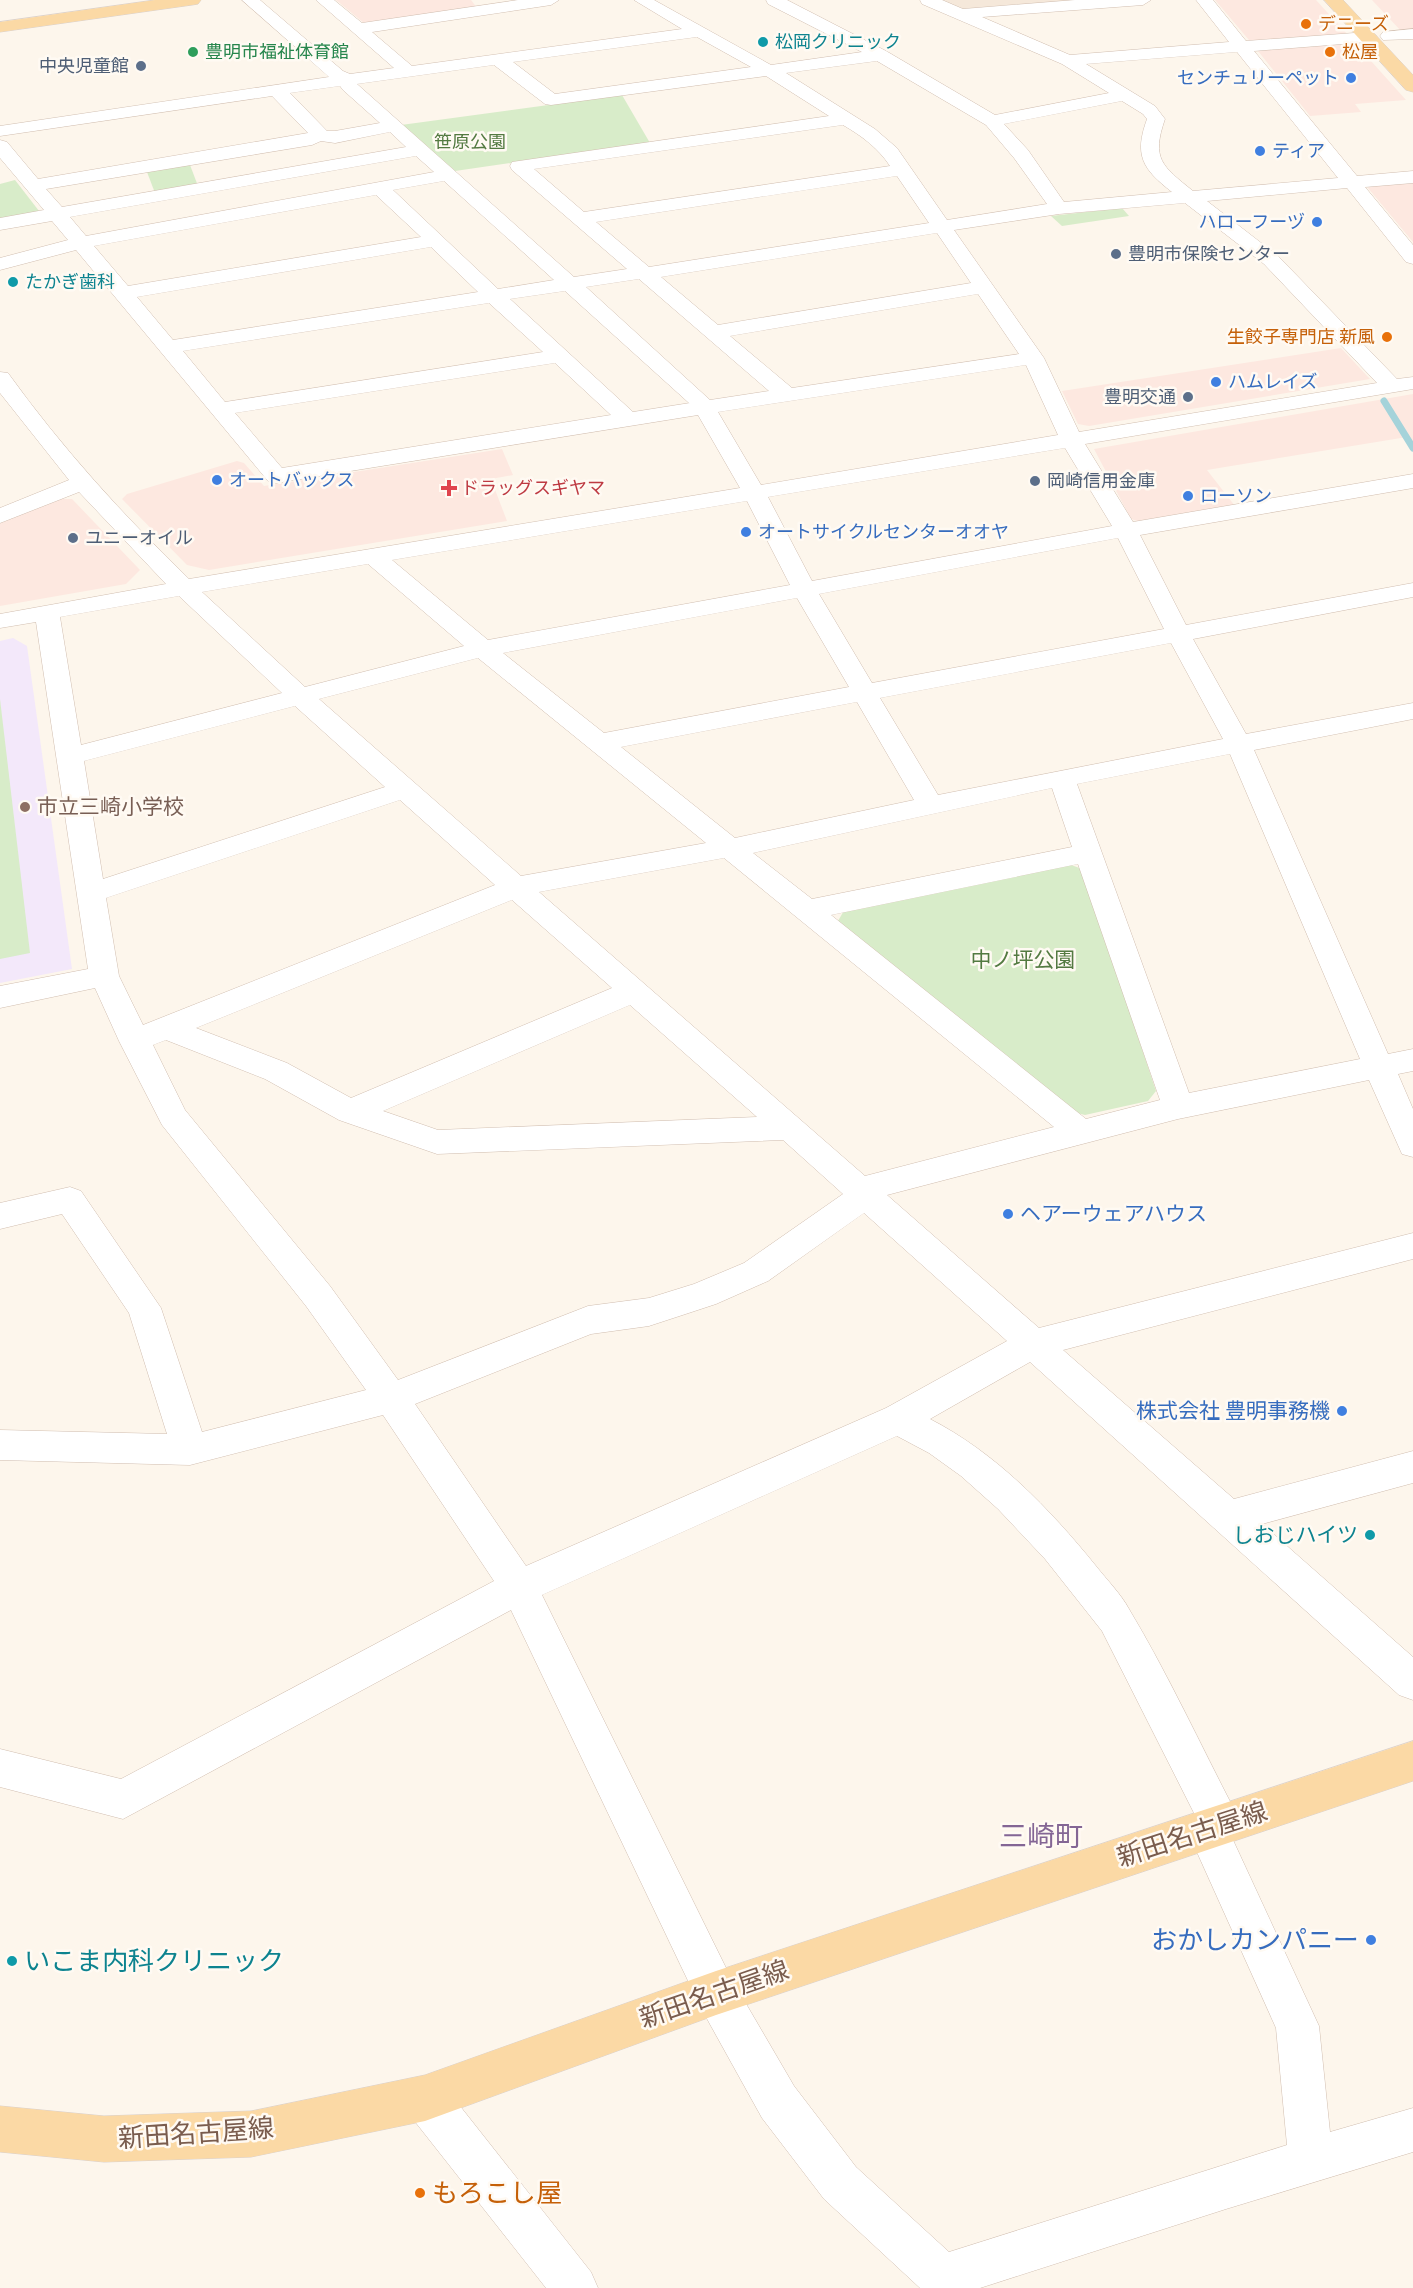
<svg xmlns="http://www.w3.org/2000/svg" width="1413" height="2288" font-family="Karla,'Noto Sans JP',sans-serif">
	<rect width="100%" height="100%" fill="#fdf6ec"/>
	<!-- residential -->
	<polygon fill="#f5e8da" points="938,0 1099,0 962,10"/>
	<!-- commercial -->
	<g fill="#fde8e0">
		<polygon points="336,0 471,0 477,8 371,24 364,23"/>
		<polygon points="1215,0 1316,0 1349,36 1254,42 1249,40"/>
		<polygon points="1372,0 1413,0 1413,32 1403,33"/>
		<polygon points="1354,42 1406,100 1355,104 1361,112 1310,116 1258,51 1260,49"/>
		<polygon points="1413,182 1413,242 1368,188 1371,185"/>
		<polygon points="1341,348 1370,379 1089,426 1078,424 1062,391"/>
		<polygon points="1413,394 1413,446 1407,437 1207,470 1235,506 1141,522 1131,519 1094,449"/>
		<polygon points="502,449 513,475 491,479 507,521 209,570 187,565 122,499 127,494 237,461 244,463 264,486"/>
		<polygon points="61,499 72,499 140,570 126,584 0,606 0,523"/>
	</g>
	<!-- education -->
	<polygon fill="#f3e8fa" points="13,638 27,646 72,969 0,983 0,641"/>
	<!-- green -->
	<g fill="#d8ecc9">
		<polygon points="622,95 650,143 455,171 401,125"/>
		<polygon points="190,165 198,186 155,193 147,172"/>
		<polygon points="15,180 39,211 35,214 0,219 0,184"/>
		<polygon points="1122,208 1129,216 1062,226 1051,216"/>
		<polygon points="0,699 30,953 0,959"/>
		<polygon points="1066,863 1082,869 1156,1091 1148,1101 1085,1115 1077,1113 838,921 846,907"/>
	</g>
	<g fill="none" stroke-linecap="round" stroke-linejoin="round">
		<!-- stream -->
		<polyline stroke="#a5d3da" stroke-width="7" points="1384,401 1413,448"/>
		<defs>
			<g id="minor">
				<path d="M 242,0 L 260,0 L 343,71 L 350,74 L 394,68 L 316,0 L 334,0 L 362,23 L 518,0 L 559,0 L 551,5 L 372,32 L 412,66 L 682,29 L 634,0 L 654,0 L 771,65 L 862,52 L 768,4 L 766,0 L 787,0 L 886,51 L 995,115 L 1109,93 L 1062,64 L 922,4 L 920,0 L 942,0 L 963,9 L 1075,0 L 1151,0 L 1143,5 L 982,17 L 1070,55 L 1229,42 L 1196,0 L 1213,0 L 1246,41 L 1368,32 L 1374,33 L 1377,37 L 1374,41 L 1368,42 L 1254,51 L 1357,176 L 1413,171 L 1413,183 L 1365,187 L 1413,245 L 1413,264 L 1406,262 L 1347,188 L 1207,201 L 1278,256 L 1397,379 L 1413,377 L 1413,389 L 1085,444 L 1133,522 L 1413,474 L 1413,488 L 1140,535 L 1186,625 L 1413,583 L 1413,597 L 1193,639 L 1246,734 L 1413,703 L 1413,719 L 1254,750 L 1388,1054 L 1413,1049 L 1413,1071 L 1398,1074 L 1413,1109 L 1413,1157 L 1402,1154 L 1369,1080 L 1178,1119 L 887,1195 L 1039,1328 L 1413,1233 L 1413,1259 L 1063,1350 L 1234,1499 L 1413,1451 L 1413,1483 L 1262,1524 L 1413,1657 L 1413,1700 L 1399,1695 L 1030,1362 L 930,1419 C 996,1453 1049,1508 1096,1566 C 1107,1580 1121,1594 1129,1609 C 1168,1674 1200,1744 1235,1811 L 1241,1825 L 1233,1840 L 1319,2026 L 1330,2132 L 1413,2108 L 1413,2152 L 1226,2209 L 980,2288 L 920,2288 L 824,2199 L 762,2118 L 701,2008 L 511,1610 L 123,1819 L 0,1787 L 0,1749 L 121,1779 L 494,1581 L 383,1415 L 190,1465 L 0,1460 L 0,1430 L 167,1434 L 129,1313 L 62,1214 L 0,1229 L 0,1203 L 70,1187 L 81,1191 L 161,1308 L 202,1432 L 366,1390 L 306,1306 L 162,1125 L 119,1041 L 95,988 L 0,1008 L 0,986 L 88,969 L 36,622 L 0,628 L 0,614 L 166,584 L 79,492 L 0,523 L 0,508 L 69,480 L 0,393 L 0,372 L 8,373 C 62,448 123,515 189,579 L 740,488 L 698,415 L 276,483 L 268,481 L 76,250 L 0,270 L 0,258 L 68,240 L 52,221 L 0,230 L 0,218 L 44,210 L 0,158 L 0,140 L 7,142 L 38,179 L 308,133 L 272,96 L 0,136 L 0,126 L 329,77 ZM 697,37 L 751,67 L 555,94 L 513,62 ZM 1237,52 L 1338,178 L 1193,191 C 1162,166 1151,159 1165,119 L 1155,106 L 1086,64 ZM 877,61 L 986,125 L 1014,158 L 1047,204 L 947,220 L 897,148 L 875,129 L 786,73 ZM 494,65 L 545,104 L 551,105 L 766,76 L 829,116 L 512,162 L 510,166 L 512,170 L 627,269 L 574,277 L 357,84 ZM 340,86 L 343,90 L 380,123 L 335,131 L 327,131 L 290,93 ZM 1122,101 L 1143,114 L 1147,119 C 1134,155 1142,169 1172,192 L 1064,202 L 1028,150 L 1004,124 ZM 843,125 C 862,136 878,148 890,166 L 584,212 L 534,169 ZM 390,132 L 406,147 L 62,207 L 46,189 L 312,145 L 321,141 L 335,143 ZM 416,156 L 434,172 L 86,236 L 70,217 ZM 897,176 L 929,223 L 649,267 L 596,222 ZM 444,181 L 554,280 L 498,289 L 393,190 ZM 376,195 L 421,237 L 128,286 L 94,246 ZM 1185,203 L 1264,264 L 1377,383 L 1079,432 L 1044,358 L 954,230 L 1059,214 ZM 937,233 L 971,283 L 718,325 L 661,277 ZM 431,247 L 478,292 L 173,340 L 137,297 ZM 639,279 L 769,391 L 710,400 L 586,287 ZM 565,291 L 689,403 L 690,403 L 633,412 L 510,299 ZM 978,294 L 1019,354 L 792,388 L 730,336 ZM 489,303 L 543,352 L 225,402 L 183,351 ZM 555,363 L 611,415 L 282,468 L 235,413 ZM 1026,365 L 1058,435 L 761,485 L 718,412 ZM 1065,448 L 1112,526 L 812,581 L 768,497 ZM 747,501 L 790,585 L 488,640 L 392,560 ZM 1118,538 L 1164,629 L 872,683 L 819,594 ZM 368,564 L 464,646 L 305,687 L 202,592 ZM 179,596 L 282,693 L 81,745 L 60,617 ZM 797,598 L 849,687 L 604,733 L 503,653 ZM 1171,643 L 1223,739 L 938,795 L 880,698 ZM 478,658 L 706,843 L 521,876 L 319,699 ZM 857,702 L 914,800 L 735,838 L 621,747 ZM 295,706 L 385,787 L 103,879 L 84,761 ZM 1230,754 L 1360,1059 L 1189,1093 L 1077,784 ZM 1052,788 L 1072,847 L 812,899 L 753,853 ZM 400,800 L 495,885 L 143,1025 L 119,976 L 106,898 ZM 724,858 L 1054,1127 L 865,1176 L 539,892 ZM 1078,864 L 1160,1100 L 1086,1119 L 831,915 ZM 512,900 L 612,988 L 351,1098 L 287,1063 L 196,1028 ZM 630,1005 L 757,1117 L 438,1130 L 383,1111 ZM 166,1040 L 265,1079 L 339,1120 L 437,1154 L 783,1140 L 843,1194 L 744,1263 L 694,1284 L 649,1298 L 588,1306 L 398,1380 L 330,1286 L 185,1110 L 153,1045 ZM 864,1213 L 1007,1341 L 886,1408 L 526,1566 L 415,1404 L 591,1334 L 649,1326 L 716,1304 L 768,1281 ZM 897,1436 L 929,1453 L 961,1476 L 998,1509 L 1045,1559 L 1102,1631 L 1195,1815 L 1187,1830 L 1276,2028 L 1287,2145 L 949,2252 L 856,2167 L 794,2086 L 731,1978 L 542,1595 Z"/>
				<polygon points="1413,29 1413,39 1383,40 1380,36 1383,32"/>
				<polygon points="425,2076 441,2082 591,2272 598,2288 546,2288 409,2114 403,2098 409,2082"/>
			</g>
			<g id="major">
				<polygon points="155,0 201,0 198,4 192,5 0,32 0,22"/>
				<polygon points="1324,0 1343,0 1413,75 1413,92 1406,90"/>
				<polygon points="1413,1741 1413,1781 716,2015 425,2121 251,2157 104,2162 0,2152 0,2106 104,2116 251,2111 425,2075 716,1971"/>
			</g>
		</defs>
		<!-- minor casing -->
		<use href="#minor" stroke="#d1beb0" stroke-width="1"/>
		<!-- major casing -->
		<use href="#major" stroke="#dad1cd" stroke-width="1"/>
		<!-- minor -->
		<use href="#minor" fill="#fff" fill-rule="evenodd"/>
		<!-- major -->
		<use href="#major" fill="#fbd9a5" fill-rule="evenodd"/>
	</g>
	<!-- markers -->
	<g fill="#e8710a" stroke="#fffaf3" stroke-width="2">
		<circle cx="1306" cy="24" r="6"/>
		<circle cx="1330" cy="52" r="6"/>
		<circle cx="1387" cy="337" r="6"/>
		<circle cx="420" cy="2193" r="6"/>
	</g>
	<g fill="#0f9aa8" stroke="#fffaf3" stroke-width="2">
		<circle cx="763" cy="42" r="6"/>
		<circle cx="13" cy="282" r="6"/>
		<circle cx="1370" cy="1535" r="6"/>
		<circle cx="12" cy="1961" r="6"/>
	</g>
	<circle fill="#2e9e5b" stroke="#fffaf3" stroke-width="2" cx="193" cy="52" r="6"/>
	<g fill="#5c6f8a" stroke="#fffaf3" stroke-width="2">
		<circle cx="141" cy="66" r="6"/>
		<circle cx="1116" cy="254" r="6"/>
		<circle cx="1188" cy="397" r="6"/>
		<circle cx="1035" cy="481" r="6"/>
		<circle cx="73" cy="538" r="6"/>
	</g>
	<g fill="#3f7fe0" stroke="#fffaf3" stroke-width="2">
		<circle cx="1351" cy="78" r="6"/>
		<circle cx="1260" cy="151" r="6"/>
		<circle cx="1317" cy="222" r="6"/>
		<circle cx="1216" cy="382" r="6"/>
		<circle cx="217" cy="480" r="6"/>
		<circle cx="1188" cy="496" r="6"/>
		<circle cx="746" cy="532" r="6"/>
		<circle cx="1008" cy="1214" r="6"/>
		<circle cx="1342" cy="1411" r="6"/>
		<circle cx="1371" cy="1940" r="6"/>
	</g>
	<path fill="#e0444e" stroke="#fffaf3" stroke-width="2" d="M446 479h6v6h6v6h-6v6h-6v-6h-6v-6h6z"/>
	<circle fill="#8d6e63" stroke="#fffaf3" stroke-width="2" cx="25" cy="807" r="6"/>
	<g text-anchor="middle" stroke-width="5" stroke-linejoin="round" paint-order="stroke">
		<!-- far-food labels -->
		<g font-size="18" fill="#c56008" stroke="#fffaf3" text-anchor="start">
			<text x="1318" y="30">デニーズ</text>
			<text x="1342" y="58">松屋</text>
			<text x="1375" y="343" text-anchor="end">生餃子専門店 新風</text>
		</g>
		<!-- far-culture labels -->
		<g font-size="18" fill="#0d838f" stroke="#fffaf3" text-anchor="start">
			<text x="775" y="48">松岡クリニック</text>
			<text x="25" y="288">たかぎ歯科</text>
		</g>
		<!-- far-leisure labels -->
		<g font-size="18" fill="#27864d" stroke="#fffaf3" text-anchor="start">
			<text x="205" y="58">豊明市福祉体育館</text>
		</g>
		<!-- far-service labels -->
		<g font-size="18" fill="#4e5e75" stroke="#fffaf3" text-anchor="start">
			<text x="129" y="72" text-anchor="end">中央児童館</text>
			<text x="1128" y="260">豊明市保険センター</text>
			<text x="1176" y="403" text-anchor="end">豊明交通</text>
			<text x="1047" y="487">岡崎信用金庫</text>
			<text x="85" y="544">ユニーオイル</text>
		</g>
		<!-- far-shop labels -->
		<g font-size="18" fill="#366cbe" stroke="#fffaf3" text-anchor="start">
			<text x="1339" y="84" text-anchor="end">センチュリーペット</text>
			<text x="1272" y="157">ティア</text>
			<text x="1305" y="228" text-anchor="end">ハローフーヅ</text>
			<text x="1228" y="388">ハムレイズ</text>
			<text x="229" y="486">オートバックス</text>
			<text x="1200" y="502">ローソン</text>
			<text x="758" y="538">オートサイクルセンターオオヤ</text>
		</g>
		<!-- far-park labels -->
		<g font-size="18" fill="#537a41" stroke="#fffaf3">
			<text x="470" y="148">笹原公園</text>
		</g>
		<!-- far-health labels -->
		<g font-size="18" fill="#be3a42" stroke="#fffaf3" text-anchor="start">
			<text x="461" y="494">ドラッグスギヤマ</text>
		</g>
		<!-- education labels -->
		<g font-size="21" fill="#785e54" stroke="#fffaf3" text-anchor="start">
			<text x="37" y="814">市立三崎小学校</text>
		</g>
		<!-- park labels -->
		<g font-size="21" fill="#537a41" stroke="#fffaf3">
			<text x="1023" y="967">中ノ坪公園</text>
		</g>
		<!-- shop labels -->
		<g font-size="21" fill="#366cbe" stroke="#fffaf3" text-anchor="start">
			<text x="1020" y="1221">ヘアーウェアハウス</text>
			<text x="1330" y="1418" text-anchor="end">株式会社 豊明事務機</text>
		</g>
		<!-- culture labels -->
		<g font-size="21" fill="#0d838f" stroke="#fffaf3" text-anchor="end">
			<text x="1358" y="1542">しおじハイツ</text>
		</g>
		<!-- near-street labels -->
		<g font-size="26" fill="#7a5c4d" stroke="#fffaf3">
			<text transform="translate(1192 1834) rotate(-18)" y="9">新田名古屋線</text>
			<text transform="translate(714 1994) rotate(-19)" y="9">新田名古屋線</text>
			<text transform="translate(196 2133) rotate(-4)" y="9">新田名古屋線</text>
		</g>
		<!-- near-shop labels -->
		<g font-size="26" fill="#366cbe" stroke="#fffaf3" text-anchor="end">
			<text x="1359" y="1949">おかしカンパニー</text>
		</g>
		<!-- near-culture labels -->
		<g font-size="26" fill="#0d838f" stroke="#fffaf3" text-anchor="start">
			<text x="24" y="1970">いこま内科クリニック</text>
		</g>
		<!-- near-food labels -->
		<g font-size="26" fill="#c56008" stroke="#fffaf3" text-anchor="start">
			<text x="432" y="2202">もろこし屋</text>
		</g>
		<!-- near-quarter labels -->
		<g font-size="28" fill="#846695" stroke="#fffaf3">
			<text x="1041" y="1846">三崎町</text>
		</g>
	</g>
</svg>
